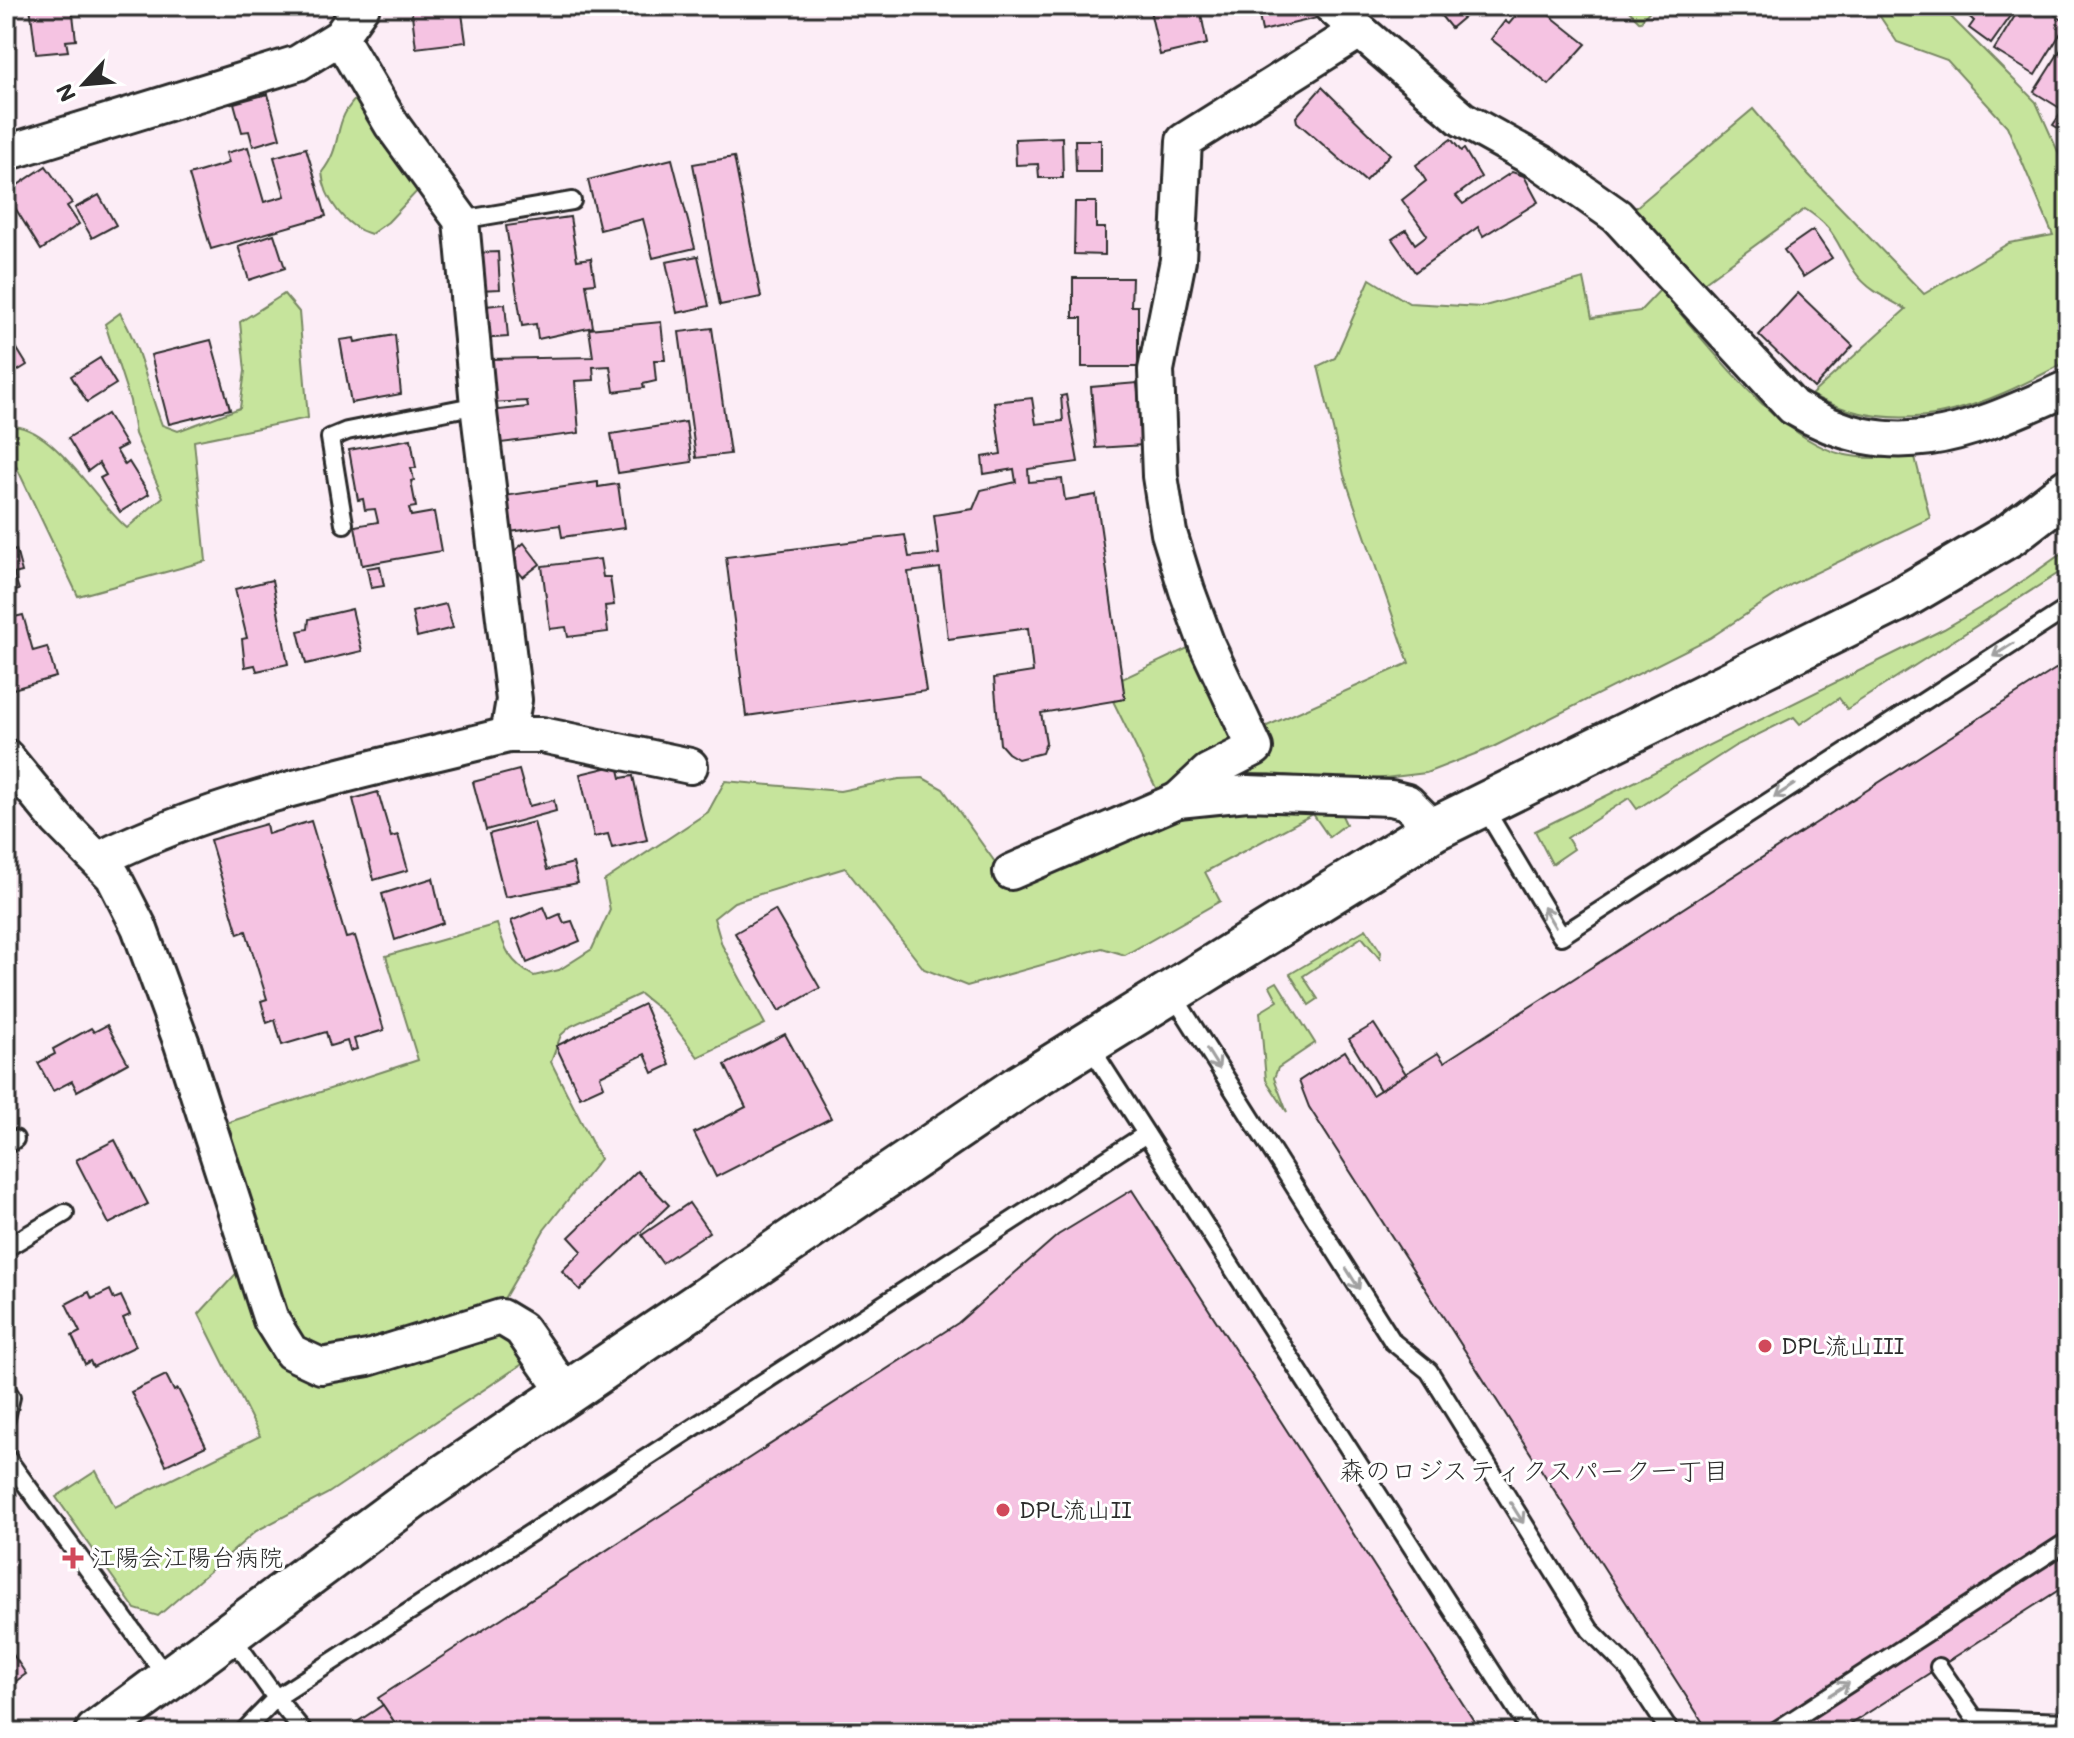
<svg xmlns="http://www.w3.org/2000/svg" width="2074" height="1738" font-family="Mali,'Klee One',sans-serif">
	<rect width="100%" height="100%" fill="#fcedf6"/>
	<filter id="ink" filterUnits="userSpaceOnUse"><feTurbulence type="fractalNoise" baseFrequency=".0125" numOctaves="2"/><feDisplacementMap in="SourceGraphic" scale="16" xChannelSelector="R" yChannelSelector="G"/><feConvolveMatrix kernelMatrix="1 2 1 2 8 2 1 2 1" color-interpolation-filters="sRGB"/></filter>
	<g filter="url(#ink)">
		<!-- green -->
		<g fill="#c6e49c" stroke="#788864" stroke-width="2">
			<polygon points="1624,6 1654,6 1640,22"/>
			<path d="M 1873,6 L 1940,6 L 2036,102 L 2068,174 L 2068,361 C 1982,407 1905,443 1811,395 L 1906,309 C 1888,299 1867,290 1855,272 C 1835,243 1837,229 1805,209 L 1702,284 L 1635,208 L 1753,109 L 1808,174 L 1924,294 L 2009,243 L 2053,235 L 2007,126 L 1947,60 L 1897,42 Z"/>
			<path d="M 363,92 L 423,185 L 388,222 L 371,234 C 345,227 324,199 322,172 C 346,142 329,120 363,92 Z"/>
			<path d="M 1370,279 L 1409,303 L 1481,307 L 1584,279 L 1592,318 L 1640,311 L 1660,290 C 1706,341 1774,436 1841,454 C 1865,460 1891,458 1915,457 L 1930,518 L 1792,584 L 1710,638 L 1493,747 L 1426,773 L 1360,781 L 1270,774 L 1217,776 L 1260,729 L 1409,663 L 1344,475 L 1318,366 L 1335,358 Z"/>
			<path d="M 284,294 L 299,312 L 308,418 L 194,441 L 206,561 L 78,596 L 6,445 L 14,426 C 57,430 95,501 127,528 L 163,497 L 135,434 L 130,401 L 105,324 L 120,313 C 141,348 147,387 162,425 L 178,431 L 240,408 L 245,371 L 240,322 Z"/>
			<polygon points="2068,549 2068,567 1847,709 1839,698 1800,724 1794,717 1735,746 1637,809 1629,798 1567,838 1574,849 1552,864 1535,831 1944,629 2007,592"/>
			<polygon points="1192,646 1236,749 1184,779 1174,780 1158,792 1113,701 1125,699 1122,679"/>
			<path d="M 923,778 L 943,789 L 1012,886 L 1184,814 L 1230,806 L 1339,809 L 1346,824 L 1329,837 L 1313,814 L 1205,872 L 1220,901 L 1125,955 L 1102,948 L 967,986 L 924,969 L 845,868 L 734,902 L 714,918 L 722,945 L 765,1024 L 698,1057 L 665,1014 L 640,994 L 571,1026 L 561,1035 L 551,1062 L 600,1159 L 544,1230 L 498,1309 C 451,1323 368,1357 321,1352 C 276,1347 234,1168 220,1125 L 418,1060 L 386,956 L 497,924 C 505,950 510,963 534,976 L 559,970 L 592,949 L 610,910 L 604,881 L 708,812 L 725,781 L 840,791 L 899,779 Z"/>
			<polygon points="1366,929 1381,952 1380,959 1362,937 1303,976 1318,999 1309,1005 1290,974"/>
			<polygon points="1277,982 1315,1043 1278,1068 1274,1078 1287,1112 1266,1080 1260,1012 1278,1001 1270,986"/>
			<polygon points="243,1266 296,1367 504,1333 524,1363 327,1494 256,1531 158,1616 135,1609 56,1497 96,1471 115,1507 260,1436 199,1314"/>
		</g>
		<!-- building -->
		<g fill="#f5c3e2" stroke="#2b2b2b" stroke-width="2">
			<polygon points="30,6 72,6 76,40 66,41 68,51 36,54"/>
			<polygon points="411,6 461,6 466,42 416,48"/>
			<polygon points="1149,6 1203,6 1205,13 1201,14 1207,44 1160,55"/>
			<polygon points="1257,6 1309,6 1321,17 1262,31"/>
			<polygon points="1433,6 1477,6 1451,28"/>
			<polygon points="1524,6 1531,12 1538,6 1586,44 1549,85 1491,39 1505,21 1509,24"/>
			<polygon points="1958,6 2018,6 1991,44 1969,28 1974,21"/>
			<polygon points="2021,6 2041,6 2067,23 2035,75 1994,50"/>
			<polygon points="2067,40 2068,41 2068,134 2053,125 2063,110 2034,92"/>
			<polygon points="1322,87 1390,154 1365,181 1297,122 1296,117"/>
			<polygon points="268,94 280,138 253,146 249,131 242,132 234,103"/>
			<polygon points="1062,137 1063,178 1039,178 1038,164 1016,165 1015,139"/>
			<polygon points="1451,139 1461,151 1464,149 1481,177 1456,196 1463,204 1512,172 1524,176 1538,202 1483,236 1478,227 1415,272 1392,239 1406,230 1415,244 1427,235 1402,200 1426,181 1416,165"/>
			<polygon points="1075,140 1101,140 1101,172 1076,172"/>
			<polygon points="248,147 264,202 285,196 274,157 306,148 326,216 211,249 189,175 229,163 226,153"/>
			<polygon points="734,157 761,297 720,305 693,164"/>
			<polygon points="672,159 695,248 653,258 643,219 600,230 588,180"/>
			<polygon points="46,166 72,203 67,206 79,224 41,250 6,193"/>
			<polygon points="99,195 116,225 92,238 75,208"/>
			<polygon points="1075,202 1096,202 1096,228 1105,228 1105,255 1074,254"/>
			<polygon points="570,217 577,260 591,258 595,283 586,284 593,327 538,339 536,324 522,326 506,226"/>
			<polygon points="1813,230 1832,258 1803,277 1784,250"/>
			<polygon points="274,234 285,268 249,280 238,246"/>
			<polygon points="498,252 500,289 478,290 474,253"/>
			<polygon points="698,256 709,306 677,313 666,262"/>
			<polygon points="1073,278 1132,278 1131,306 1138,306 1138,367 1082,367 1082,318 1073,318"/>
			<polygon points="1798,293 1853,346 1814,388 1759,335"/>
			<polygon points="505,304 508,337 479,339 476,307"/>
			<polygon points="661,322 665,360 654,360 656,381 643,384 644,388 614,392 610,366 593,367 594,380 575,381 579,433 493,444 489,411 528,407 527,401 487,403 486,359 593,357 589,329"/>
			<polygon points="712,328 730,454 696,458 679,332"/>
			<polygon points="6,331 27,365 6,378"/>
			<polygon points="395,335 401,394 351,403 340,340 354,338 355,342"/>
			<polygon points="211,340 230,409 169,424 151,355"/>
			<polygon points="100,358 116,384 87,402 71,376"/>
			<polygon points="1137,383 1144,445 1096,448 1091,387"/>
			<polygon points="1066,395 1078,462 1028,469 1029,482 1062,479 1065,500 1096,495 1125,699 1041,713 1046,742 1042,753 1018,759 1008,753 1000,744 994,678 1033,672 1028,628 948,639 940,568 908,572 926,691 746,716 726,557 905,535 909,557 939,554 934,515 973,509 981,490 1016,482 1014,469 984,474 982,457 1001,454 994,402 1032,398 1036,424 1063,421 1061,396"/>
			<polygon points="107,414 126,445 116,450 125,465 129,462 149,494 120,512 100,478 106,475 99,463 88,471 68,438"/>
			<polygon points="686,422 692,462 618,473 611,434"/>
			<polygon points="411,439 416,468 411,468 414,480 411,481 416,507 409,508 411,516 434,512 441,551 362,565 355,526 378,522 375,509 365,510 363,499 358,500 349,450"/>
			<polygon points="598,482 598,487 618,484 624,528 562,537 560,525 509,532 504,496"/>
			<polygon points="524,543 540,564 523,577 507,557"/>
			<polygon points="16,550 22,572 14,574 19,590 6,593 6,553"/>
			<polygon points="600,559 603,577 610,577 614,605 605,606 608,632 568,637 566,627 550,629 542,566"/>
			<polygon points="380,566 384,586 371,588 367,568"/>
			<polygon points="272,580 288,664 257,671 255,665 245,667 242,639 247,638 235,589"/>
			<polygon points="446,604 453,628 417,637 412,612"/>
			<polygon points="352,609 362,651 306,664 298,631 308,629 309,619"/>
			<polygon points="23,615 33,651 47,647 56,677 6,691 6,619"/>
			<polygon points="2068,661 2068,1584 1838,1732 1709,1732 1309,1107 1299,1081 1345,1051 1372,1095 1438,1053 1444,1062"/>
			<polygon points="618,765 621,778 633,776 647,840 612,848 608,834 594,837 580,774"/>
			<polygon points="519,770 529,806 554,800 556,811 486,830 473,782"/>
			<polygon points="378,792 391,837 398,835 408,870 374,880 353,799"/>
			<polygon points="311,821 346,938 355,936 384,1030 354,1039 357,1049 350,1051 347,1041 330,1046 326,1032 282,1045 275,1020 267,1023 261,1001 267,999 246,931 238,934 210,840 266,824 268,834"/>
			<polygon points="534,822 547,870 573,863 578,883 505,897 489,834"/>
			<polygon points="433,878 443,923 395,940 382,894"/>
			<polygon points="544,907 549,919 560,914 564,923 572,921 580,941 527,963 511,921"/>
			<polygon points="775,910 820,988 779,1011 735,933"/>
			<polygon points="644,1004 670,1065 653,1073 645,1054 600,1076 604,1086 580,1097 556,1046"/>
			<polygon points="1374,1024 1406,1074 1380,1090 1349,1039"/>
			<polygon points="107,1025 128,1063 77,1091 72,1081 53,1091 38,1063 55,1054 53,1049 91,1028 94,1032"/>
			<polygon points="785,1034 831,1118 716,1177 694,1133 746,1107 725,1065"/>
			<polygon points="115,1140 148,1204 109,1224 76,1160"/>
			<polygon points="637,1171 669,1205 580,1290 562,1271 582,1251 569,1237"/>
			<polygon points="1132,1190 1481,1732 401,1732 378,1698 958,1323 1058,1235"/>
			<polygon points="689,1203 709,1232 662,1263 642,1235"/>
			<polygon points="110,1290 114,1299 121,1296 130,1315 123,1318 136,1346 93,1367 90,1361 85,1364 72,1336 80,1332 66,1304 89,1292 92,1299"/>
			<polygon points="166,1375 174,1391 178,1389 206,1446 166,1465 131,1392"/>
			<polygon points="6,1644 26,1674 6,1688"/>
			<polygon points="383,1705 401,1732 342,1732"/>
		</g>
		<g fill="none" stroke-linecap="round" stroke-linejoin="round">
			<defs>
				<g id="service">
					<polyline points="461,220 572,201"/>
					<polyline points="344,524 330,438 347,431 478,405"/>
					<polyline points="1484,807 1561,936 2068,608"/>
					<polyline points="1172,993 1393,1342 1429,1371 1590,1630 1628,1668 1670,1732"/>
					<polyline points="1089,1045 1531,1732"/>
					<polyline points="6,1145 15,1139"/>
					<polyline points="6,1248 65,1213"/>
					<polyline points="6,1389 11,1397 6,1418"/>
					<polyline points="6,1457 168,1679"/>
					<polyline points="230,1634 276,1698 243,1732"/>
					<polyline points="1939,1667 1975,1719 2068,1722"/>
					<polyline points="304,1732 276,1698 1146,1134"/>
					<polyline points="1774,1732 2068,1541"/>
				</g>
				<g id="minor">
					<path d="M 1331,6 L 1462,119 L 1543,164 L 1617,216 L 1793,407 C 1895,468 1969,432 2068,388"/>
					<polyline points="1359,31 1184,141 1178,260 1156,370 1160,476 1169,533 1187,591 1207,645 1255,748 1208,772 1178,800 1247,793 1391,798 1407,802 1434,829"/>
					<polyline points="340,37 392,125 461,220 478,405 514,700 508,735"/>
					<polyline points="6,153 298,63 340,37 362,6"/>
					<polyline points="6,757 57,819 113,876 139,927 182,1044 271,1320 291,1352 321,1366 368,1358 501,1317 521,1329 566,1393"/>
					<path d="M 98,860 C 226,796 370,770 508,735 L 542,735 L 690,766"/>
					<polyline points="1011,872 1178,800"/>
				</g>
				<polyline id="tertiary" points="97,1732 415,1496 1020,1086 1434,829 1902,598 2011,534 2068,490"/>
			</defs>
			<!-- service casing -->
			<use href="#service" stroke="#2b2b2b" stroke-width="22"/>
			<!-- minor casing -->
			<use href="#minor" stroke="#2b2b2b" stroke-width="40"/>
			<!-- tertiary casing -->
			<use href="#tertiary" stroke="#2b2b2b" stroke-width="48"/>
			<!-- service -->
			<use href="#service" stroke="#fff" stroke-width="16"/>
			<!-- minor -->
			<use href="#minor" stroke="#fff" stroke-width="34"/>
			<!-- tertiary -->
			<use href="#tertiary" stroke="#fff" stroke-width="42"/>
		</g>
		<!-- one-way arrows -->
		<defs><path id="oneway-shaft" d="M-6 0H5M1.5-3L5.5 0L1.5 3" fill="none" stroke-width="1.6" stroke-linecap="round" stroke-linejoin="round" transform="scale(2)"/></defs>
		<g stroke="#a0a0a0">
			<use href="#oneway-shaft" transform="translate(2003 650) rotate(147)"/>
			<use href="#oneway-shaft" transform="translate(1784 791) rotate(147)"/>
			<use href="#oneway-shaft" transform="translate(1549 917) rotate(-121)"/>
			<use href="#oneway-shaft" transform="translate(1213 1059) rotate(58)"/>
			<use href="#oneway-shaft" transform="translate(1353 1279) rotate(58)"/>
			<use href="#oneway-shaft" transform="translate(1517 1513) rotate(58)"/>
			<use href="#oneway-shaft" transform="translate(1839 1689) rotate(-33)"/>
		</g>
	</g>
	<!-- markers -->
	<g fill="#d1495b" stroke="#fff" stroke-width="3">
		<circle cx="1765" cy="1346" r="8"/>
		<circle cx="1003" cy="1510" r="8"/>
		<path d="M69 1546h8v8h8v8h-8v8h-8v-8h-8v-8h8z"/>
	</g>
	<g text-anchor="middle" stroke-width="6" stroke-linejoin="round" paint-order="stroke">
		<!-- poi labels -->
		<g font-size="24" fill="#2b2b2b" stroke="#fff" text-anchor="start">
			<text x="1781" y="1354">DPL流山III</text>
			<text x="1019" y="1518">DPL流山II</text>
			<text x="91" y="1566">江陽会江陽台病院</text>
		</g>
		<!-- neighbourhood labels -->
		<g font-size="26" fill="#2b2b2b" stroke="#fff">
			<text x="1534" y="1480">森のロジスティクスパーク一丁目</text>
		</g>
	</g>
	<!-- margin -->
	<rect width="2074" height="1738" fill="none" stroke="#fff" stroke-width="32"/>
	<rect x="16" y="16" width="2042" height="1706" fill="none" stroke="#2b2b2b" stroke-width="3" filter="url(#ink)"/>
	<!-- north arrow -->
	<g transform="translate(84 84) rotate(244)" stroke="#ffffff" stroke-width="6" paint-order="stroke">
	<path d="M0-6L14 30L0 20L-14 30Z" fill="#2b2b2b"/>
	<text y="-12" font-size="22" font-weight="bold" text-anchor="middle" fill="#2b2b2b">N</text>
	</g>
</svg>
